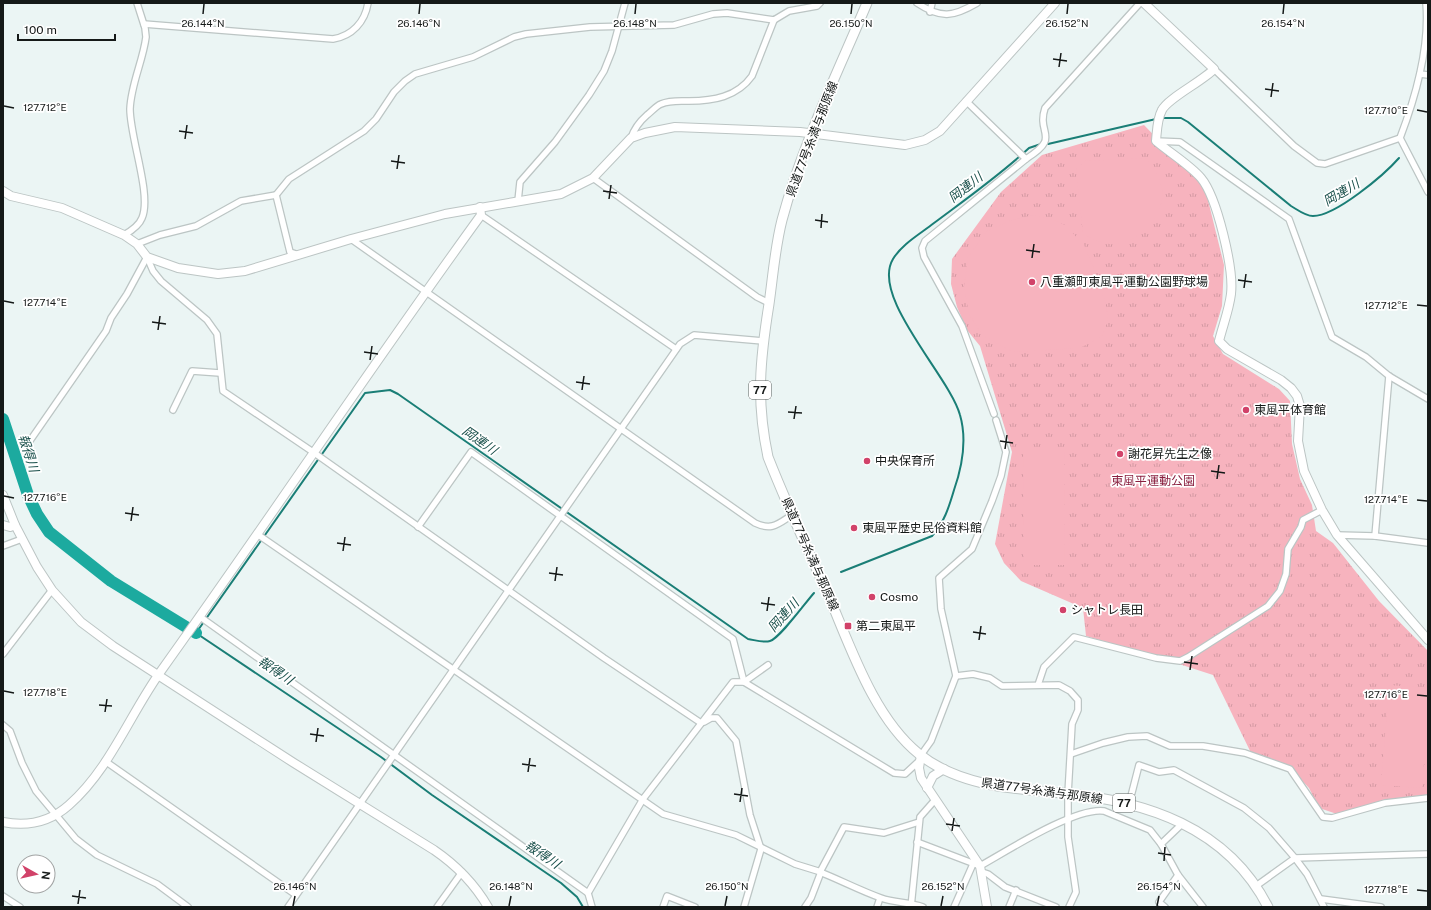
<svg xmlns="http://www.w3.org/2000/svg" width="1431" height="910" font-family="'Public Sans','Noto Sans JP',sans-serif">
	<defs>
		<pattern id="park-tufts" width="24" height="20" patternUnits="userSpaceOnUse"><rect width="24" height="20" fill="#f7b3be"/><path d="M3 7l-1-3M5 7V3M7 7l1-3M15 17l-1-3M17 17v-4M19 17l1-3" fill="none" stroke="#d399a3"/></pattern>
	</defs>
	<rect width="100%" height="100%" fill="#ebf5f4"/>
	<!-- park -->
	<path fill="url(#park-tufts)" d="M 1144,125 L 1205,188 L 1224,265 L 1222,306 L 1213,336 L 1223,354 L 1279,389 L 1290,401 L 1292,444 L 1300,479 L 1312,505 L 1316,531 L 1333,543 L 1379,601 L 1428,651 L 1428,796 L 1337,814 L 1319,808 L 1309,788 L 1288,766 L 1253,757 L 1213,675 C 1171,661 1128,649 1086,636 L 1083,608 L 1021,581 L 1004,563 L 995,544 L 1012,452 L 980,346 L 967,330 L 957,307 L 951,284 L 952,259 L 1001,192 L 1042,155 Z"/>
	<!-- pitch -->
	<g fill="#f7b3be">
		<path d="M 1146,158 C 1154,167 1159,176 1162,188 C 1166,214 1142,239 1118,244 C 1106,246 1093,239 1083,234 L 1076,169 L 1085,161 Z"/>
		<polygon points="1034,215 1054,220 1065,225 1084,245 1097,276 1106,305 1108,318 1105,330 1101,337 1080,348 1013,352 982,335 969,314 964,287 968,257 987,231 1012,220"/>
		<polygon points="1023,448 1064,448 1065,565 1024,565"/>
		<polygon points="1389,685 1428,688 1428,715 1422,788 1381,785"/>
	</g>
	<g fill="none" stroke-linecap="round" stroke-linejoin="round">
		<!-- stream -->
		<g stroke="#1a7e76" stroke-width="2">
			<path d="M 1162,118 L 1181,118 L 1188,122 L 1291,206 C 1298,210 1305,216 1313,216 C 1336,216 1385,174 1399,158"/>
			<path d="M 841,572 L 932,536 C 944,523 949,507 954,490 C 962,467 967,439 960,415 C 950,377 870,297 893,259 C 902,244 920,234 934,223 C 966,199 1000,175 1029,148 L 1041,144 L 1048,144 L 1156,119"/>
			<path d="M 583,907 L 577,897 L 561,883 L 432,795 L 381,757 L 196,633 L 365,393 L 390,390 L 398,394 L 748,639 C 755,640 763,643 770,641 C 780,638 805,603 814,593"/>
		</g>
		<!-- river -->
		<polyline stroke="#1caa9f" stroke-width="12" points="3,419 28,495 37,514 49,532 111,581 196,633"/>
		<defs>
			<g id="street">
				<path d="M 917,3 C 941,19 953,17 977,3"/>
				<path d="M 1426,3 C 1430,48 1416,96 1400,138 L 1428,192"/>
				<polyline points="930,12 932,3"/>
				<path d="M 144,24 L 333,39 C 352,36 365,22 368,3"/>
				<polyline points="1214,69 1294,146 1317,163 1325,164 1400,138"/>
				<polyline points="1420,74 1428,75"/>
				<polyline points="966,101 1026,159"/>
				<path d="M 631,138 C 634,129 639,122 647,115 C 651,112 656,106 661,104 C 670,100 679,101 689,101 C 713,101 737,97 752,76 L 774,20"/>
				<polyline points="1156,141 1180,142 1289,219 1332,337 1366,357 1389,376 1428,399"/>
				<polyline points="593,178 757,297 769,303"/>
				<polyline points="276,195 290,252 299,255"/>
				<polyline points="518,201 520,182 555,142 589,95 604,71 612,51 625,3"/>
				<polyline points="481,215 676,349"/>
				<path d="M 124,235 C 131,231 139,226 142,218 C 152,195 130,138 130,109 C 131,84 143,61 146,37 L 145,28 L 137,3"/>
				<path d="M 351,239 L 755,523 C 772,531 778,524 792,515"/>
				<polyline points="137,244 160,235 196,226 241,201 276,195 289,179 364,131 376,119 394,92 405,81 415,74 473,57 514,37 526,34 590,27 674,25 713,14 727,13 774,20 789,11 817,6 820,3"/>
				<polyline points="147,257 153,271 161,281 207,320 217,334 223,391 313,452 604,658 701,723"/>
				<polyline points="173,410 192,371 220,373"/>
				<path d="M 994,414 L 962,326 L 924,257 L 922,248 L 925,241 L 1026,159 C 1062,136 1036,135 1045,108 L 1140,3"/>
				<polyline points="27,445 106,331 111,318 127,294 147,257"/>
				<polyline points="418,527 471,452 733,639 744,682 894,773 905,774 919,761"/>
				<polyline points="257,534 663,814 736,835 795,864 821,872 811,898 805,907"/>
				<polyline points="1337,535 1375,536 1428,543"/>
				<polyline points="1375,536 1389,376"/>
				<polyline points="3,546 22,539"/>
				<polyline points="199,616 588,893 592,907"/>
				<polyline points="3,654 52,590"/>
				<polyline points="956,676 973,674 990,678 1002,686 1059,685 1070,691 1078,700 1078,710 1072,724 1068,794 1068,837 1076,892 1069,907"/>
				<polyline points="1038,685 1044,667 1074,637 1156,658 1180,661 1188,657 1268,606 1280,591 1286,574 1288,549 1301,527 1303,520 1322,510"/>
				<polyline points="704,722 711,718 717,718 736,741 750,815 761,849 744,907"/>
				<polyline points="3,725 10,731 22,763 36,791 76,839 97,855 157,884 188,907"/>
				<polyline points="1071,754 1103,743 1128,737 1147,736 1170,746 1203,746 1245,753 1290,769 1323,817 1332,818 1385,803 1428,798"/>
				<polyline points="921,755 931,741 956,676 941,609 939,578 972,549 992,501 1001,476 1006,452 996,420"/>
				<polyline points="105,761 296,895"/>
				<polyline points="1129,804 1139,765 1159,772 1174,770 1244,808 1269,828 1295,858 1307,874 1324,907"/>
				<path d="M 919,822 L 884,833 L 844,827 L 820,872 C 840,880 861,891 881,898 C 895,903 909,902 923,907"/>
				<path d="M 917,842 L 980,866 C 1007,851 1075,807 1104,811 L 1150,830 L 1161,844 L 1178,875 L 1203,907"/>
				<polyline points="1161,844 1183,823"/>
				<polyline points="982,872 988,874 1005,887 1056,907"/>
				<polyline points="1256,886 1295,858 1428,854"/>
				<polyline points="588,893 643,799 733,682 744,682 768,665"/>
				<polyline points="3,896 20,907"/>
				<polyline points="1321,899 1381,907"/>
				<polyline points="288,907 680,344 694,335 763,341"/>
				<polyline points="437,907 462,872"/>
				<polyline points="663,907 667,896 695,907"/>
				<polyline points="877,907 880,898"/>
				<polyline points="911,907 920,817 935,800"/>
				<polyline points="954,907 973,864"/>
				<polyline points="1009,907 1016,890"/>
				<polyline points="1165,907 1159,902 1178,875"/>
			</g>
			<g id="secondary">
				<path d="M 1144,3 L 1214,69 C 1203,81 1168,98 1162,110 C 1157,119 1157,131 1156,141 C 1170,153 1190,165 1201,178 C 1217,197 1234,269 1231,294 C 1229,310 1223,325 1219,341 L 1227,349 L 1281,380 L 1291,388 L 1297,396 L 1300,406 L 1298,441 L 1304,471 L 1322,510 L 1337,535 L 1428,640"/>
				<polyline points="3,191 11,196 62,208 124,235 137,244 147,257 178,268 218,274 245,271 351,239 445,214 561,194 593,178 631,138 645,133 675,127 800,132 905,145 925,140 940,131 1055,3"/>
				<path d="M 3,495 L 15,525 L 37,567 L 52,590 L 81,622 L 113,646 L 294,763 L 434,850 C 456,865 474,883 488,907"/>
				<polyline points="3,525 10,527 15,525"/>
				<polyline points="921,755 919,768 921,778 980,866 987,907"/>
				<polyline points="927,788 933,776 944,769"/>
				<path d="M 3,822 C 28,827 50,822 69,805 C 110,769 130,714 161,671 C 269,520 372,365 481,215 L 480,207"/>
			</g>
			<path id="primary" d="M 867,3 C 837,74 802,145 782,220 C 775,247 773,276 769,304 C 760,360 756,401 768,457 C 786,503 807,548 827,592 C 850,645 873,717 919,754 C 959,786 1013,789 1062,793 C 1146,801 1227,827 1268,907"/>
		</defs>
		<!-- street casing -->
		<use href="#street" stroke="#bcc5c4" stroke-width="8"/>
		<!-- secondary casing -->
		<use href="#secondary" stroke="#bcc5c4" stroke-width="10"/>
		<!-- primary casing -->
		<use href="#primary" stroke="#bcc5c4" stroke-width="11"/>
		<!-- street -->
		<use href="#street" stroke="#fff" stroke-width="5.5"/>
		<!-- secondary -->
		<use href="#secondary" stroke="#fff" stroke-width="8"/>
		<!-- primary -->
		<use href="#primary" stroke="#fff" stroke-width="9"/>
	</g>
	<!-- ticks -->
	<path fill="none" stroke="#151918" stroke-width="1.5" d="M 203,14 L 204,4M 419,14 L 420,4M 635,14 L 636,4M 851,14 L 852,4M 1067,14 L 1068,4M 1283,14 L 1284,4M 1053,59 L 1067,61M 1059,67 L 1061,53M 1265,89 L 1279,91M 1271,97 L 1273,83M 4,106 L 14,108M 1417,110 L 1427,112M 179,131 L 193,133M 185,139 L 187,125M 391,161 L 405,163M 397,169 L 399,155M 603,191 L 617,193M 609,199 L 611,185M 815,220 L 828,222M 821,228 L 822,214M 1026,250 L 1040,252M 1032,258 L 1034,244M 1238,280 L 1252,282M 1244,288 L 1246,274M 4,301 L 14,303M 1417,305 L 1427,306M 152,322 L 166,324M 158,330 L 160,316M 364,352 L 378,354M 370,360 L 372,346M 576,382 L 590,384M 582,390 L 584,376M 788,412 L 802,413M 794,419 L 796,406M 1000,441 L 1013,443M 1005,449 L 1007,435M 1211,471 L 1225,473M 1217,479 L 1219,465M 4,496 L 14,498M 1417,500 L 1427,501M 125,513 L 139,515M 131,521 L 133,507M 337,543 L 351,545M 343,551 L 345,537M 549,573 L 563,575M 555,581 L 557,567M 761,603 L 775,605M 767,611 L 769,597M 973,632 L 986,634M 979,640 L 981,626M 1184,662 L 1198,664M 1190,670 L 1192,656M 4,691 L 14,693M 1417,695 L 1427,696M 99,705 L 112,706M 105,712 L 107,699M 310,734 L 324,736M 316,742 L 318,728M 522,764 L 536,766M 528,772 L 530,758M 734,794 L 748,796M 740,802 L 742,788M 946,824 L 960,826M 952,831 L 954,818M 1158,853 L 1171,855M 1164,861 L 1165,847M 1417,890 L 1427,891M 72,896 L 86,898M 78,904 L 80,890M 293,906 L 295,896M 509,906 L 511,896M 725,906 L 727,896M 941,906 L 943,896M 1157,906 L 1159,896"/>
	<!-- markers -->
	<g fill="#d14269" stroke="#fff" stroke-width="1.5">
		<circle cx="1032" cy="282" r="4"/>
		<circle cx="1246" cy="410" r="4"/>
		<circle cx="1120" cy="454" r="4"/>
		<circle cx="867" cy="461" r="4"/>
		<circle cx="854" cy="528" r="4"/>
		<circle cx="872" cy="597" r="4"/>
		<circle cx="1063" cy="610" r="4"/>
		<rect x="844" y="622" width="8" height="8" rx="2"/>
	</g>
	<g text-anchor="middle" stroke-width="3.5" stroke-linejoin="round" paint-order="stroke">
		<!-- shield labels -->
		<g fill="#fff" stroke="#5b5e5d" stroke-width="1">
			<rect x="749" y="381" width="22" height="18" rx="3"/>
			<rect x="1113" y="794" width="22" height="18" rx="3"/>
		</g>
		<g font-size="11" font-weight="bold" fill="#151918">
			<text x="760" y="394">77</text>
			<text x="1124" y="807">77</text>
		</g>
		<!-- street labels -->
		<g font-size="12" fill="#151918" stroke="#fff">
			<text transform="translate(812 139) rotate(-69)" y="4">県道77号糸満与那原線</text>
			<text transform="translate(810 554) rotate(66)" y="4">県道77号糸満与那原線</text>
			<text transform="translate(1042 791) rotate(8)" y="4">県道77号糸満与那原線</text>
		</g>
		<!-- poi labels -->
		<g font-size="12" fill="#151918" stroke="#fff" text-anchor="start">
			<text x="1040" y="286">八重瀬町東風平運動公園野球場</text>
			<text x="1254" y="414">東風平体育館</text>
			<text x="1128" y="458">謝花昇先生之像</text>
			<text x="875" y="465">中央保育所</text>
			<text x="862" y="532">東風平歴史民俗資料館</text>
			<text x="880" y="601">Cosmo</text>
			<text x="1071" y="614">シャトレ長田</text>
			<text x="856" y="630">第二東風平</text>
		</g>
		<!-- park labels -->
		<g font-size="12" fill="#891f3f" stroke="#fff">
			<text x="1153" y="485">東風平運動公園</text>
		</g>
		<!-- water labels -->
		<g font-size="13" font-style="italic" fill="#1a504b" stroke="#fff">
			<text transform="translate(965 187) rotate(-38)" y="5">岡連川</text>
			<text transform="translate(1341 192) rotate(-31)" y="5">岡連川</text>
			<text transform="translate(480 440) rotate(35)" y="5">岡連川</text>
			<text transform="translate(29 453) rotate(72)" y="5">報得川</text>
			<text transform="translate(783 615) rotate(-48)" y="5">岡連川</text>
			<text transform="translate(276 670) rotate(34)" y="5">報得川</text>
			<text transform="translate(543 854) rotate(34)" y="5">報得川</text>
		</g>
	</g>
	<g font-size="10" text-anchor="middle" fill="#151918" stroke="#fff" stroke-width="3.5" stroke-linejoin="round" paint-order="stroke">
		<text x="203" y="27">26.144°N</text>
		<text x="419" y="27">26.146°N</text>
		<text x="635" y="27">26.148°N</text>
		<text x="851" y="27">26.150°N</text>
		<text x="1067" y="27">26.152°N</text>
		<text x="1283" y="27">26.154°N</text>
		<text x="45" y="111">127.712°E</text>
		<text x="1386" y="114">127.710°E</text>
		<text x="45" y="306">127.714°E</text>
		<text x="1386" y="309">127.712°E</text>
		<text x="45" y="501">127.716°E</text>
		<text x="1386" y="503">127.714°E</text>
		<text x="45" y="696">127.718°E</text>
		<text x="1386" y="698">127.716°E</text>
		<text x="295" y="890">26.146°N</text>
		<text x="511" y="890">26.148°N</text>
		<text x="727" y="890">26.150°N</text>
		<text x="943" y="890">26.152°N</text>
		<text x="1159" y="890">26.154°N</text>
		<text x="1386" y="893">127.718°E</text>
	</g>
	<!-- border -->
	<rect width="1431" height="910" fill="none" stroke="#151918" stroke-width="8"/>
	<!-- north arrow -->
	<g transform="translate(36 874) rotate(98)"><circle r="19" fill="#ffffff" stroke="#a1a3a3"/>
	<path d="M0-3L7 15L0 10L-7 15Z" fill="#d14269"/>
	<text y="-6" font-size="11" font-weight="bold" text-anchor="middle" fill="#151918">N</text>
	</g>
	<!-- scale -->
	<path d="M18 34v6h97v-6" fill="none" stroke="#151918" stroke-width="2"/>
	<text x="24" y="34" font-size="12" fill="#151918" stroke="#ffffff" stroke-width="3" paint-order="stroke">100 m</text>
</svg>
